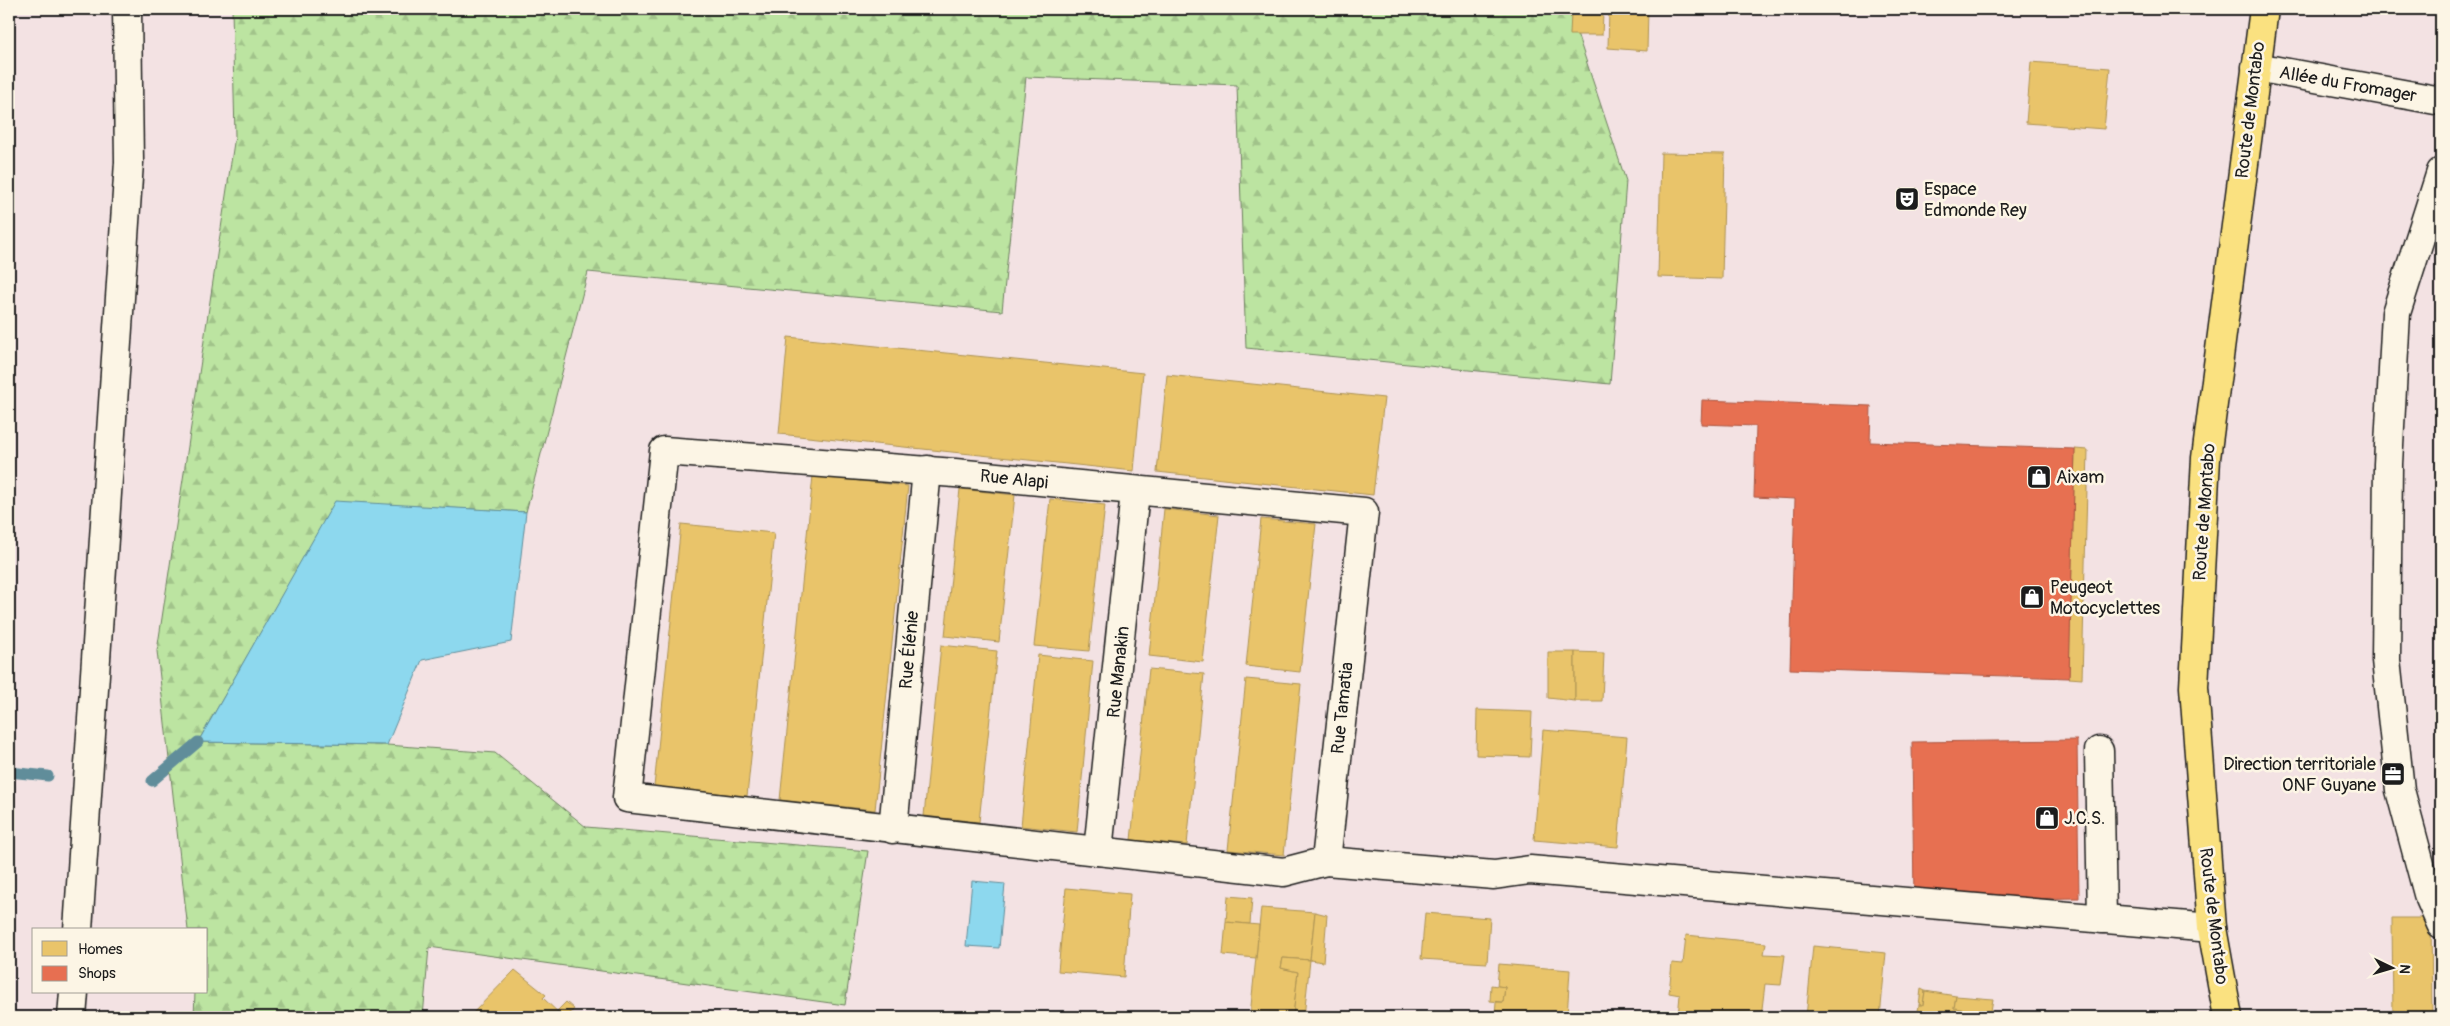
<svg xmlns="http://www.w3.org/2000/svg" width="2450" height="1026" font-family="Pangolin,sans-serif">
	<defs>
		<pattern id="forest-firs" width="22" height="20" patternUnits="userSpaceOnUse" patternTransform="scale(1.25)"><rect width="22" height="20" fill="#bce4a1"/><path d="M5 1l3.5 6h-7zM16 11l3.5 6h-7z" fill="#a1c38a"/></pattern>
	</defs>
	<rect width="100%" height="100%" fill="#f3e2e3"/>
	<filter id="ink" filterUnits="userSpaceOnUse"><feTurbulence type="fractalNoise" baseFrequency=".02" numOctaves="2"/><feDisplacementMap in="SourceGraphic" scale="10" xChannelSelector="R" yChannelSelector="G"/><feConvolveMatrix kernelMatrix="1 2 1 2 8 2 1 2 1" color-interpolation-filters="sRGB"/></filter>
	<g filter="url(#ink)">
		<!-- forest -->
		<polygon fill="url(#forest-firs)" stroke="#6c805e" points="232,9 1569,9 1626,181 1610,384 1246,348 1237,85 1026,77 1002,311 588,272 526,512 335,502 198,742 387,745 495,753 586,827 868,851 845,1005 429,947 423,1017 194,1017 195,992 206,992 206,930 188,930 157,651 235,136"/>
		<!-- water -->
		<g fill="#8dd8ee" stroke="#608d9a">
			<polygon points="335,501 526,512 511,642 422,660 387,745 198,742"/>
			<polygon points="972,881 1005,884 999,948 966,946"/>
		</g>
		<!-- homes -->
		<g fill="#e9c46a" stroke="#ac9253">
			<polygon points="1609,9 1648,9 1647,51 1608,48"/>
			<polygon points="1571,13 1603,14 1602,35 1570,35"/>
			<polygon points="2031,62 2110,68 2104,129 2026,123"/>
			<polygon points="1661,153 1725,154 1722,279 1658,277"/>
			<polygon points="788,337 1143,373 1134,471 779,434"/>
			<polygon points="1167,375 1384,398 1373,495 1157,472"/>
			<polygon points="2075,449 2088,450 2082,679 2069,678"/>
			<polygon points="813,476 908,486 875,810 780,800"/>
			<polygon points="960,489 1015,495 999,642 945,636"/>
			<polygon points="1050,499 1105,505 1089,651 1034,646"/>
			<polygon points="1164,509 1219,515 1203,662 1149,656"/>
			<polygon points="1261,519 1316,524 1300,672 1246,666"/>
			<polygon points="681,524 774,533 747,796 654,787"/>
			<polygon points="941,645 997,651 979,822 924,816"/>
			<polygon points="1548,652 1575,652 1575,701 1548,698"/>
			<polygon points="1575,652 1604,653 1602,701 1575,701"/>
			<polygon points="1038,655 1093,661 1077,832 1021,826"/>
			<polygon points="1149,669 1204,674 1187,845 1131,840"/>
			<polygon points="1246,679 1301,684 1284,855 1228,850"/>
			<polygon points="1477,710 1532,712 1530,757 1476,755"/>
			<polygon points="1543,730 1627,737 1618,847 1534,840"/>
			<polygon points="1066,888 1130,894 1124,977 1058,971"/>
			<polygon points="1228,896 1252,898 1250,924 1226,922"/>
			<polygon points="1261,908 1315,912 1310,960 1283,958 1281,968 1298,972 1293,1017 1250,1016"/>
			<polygon points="1315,912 1327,915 1323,962 1310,960"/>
			<polygon points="1425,913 1490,918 1487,963 1421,959"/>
			<polygon points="2392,918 2431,918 2432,1017 2393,1017"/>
			<polygon points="1226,922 1259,925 1256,958 1223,955"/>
			<polygon points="1686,935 1766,943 1764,954 1785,955 1781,985 1765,984 1761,1017 1678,1016 1680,995 1669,993 1672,963 1683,964"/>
			<polygon points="1813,946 1886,953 1880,1017 1806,1017"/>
			<polygon points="1283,958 1310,960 1304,1017 1293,1017 1298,972 1281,968"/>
			<polygon points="1499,964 1570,970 1567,1017 1495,1017 1496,1002 1503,1002 1505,987 1497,986"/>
			<polygon points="515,970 546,995 543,998 563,1017 469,1017"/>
			<polygon points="1491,985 1505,987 1503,1002 1490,1001"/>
			<polygon points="1921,989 1925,991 1923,1005 1919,1005"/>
			<polygon points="1925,991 1956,996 1954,1008 1978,1012 1977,1017 1917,1017 1919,1005 1923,1005"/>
			<polygon points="1956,996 1993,999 1990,1017 1977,1017 1978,1012 1954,1008"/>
			<polygon points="566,1002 574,1009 567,1017 563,1017 557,1011"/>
		</g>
		<!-- shops -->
		<g fill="#e76f51" stroke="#aa5641">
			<polygon points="1702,400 1871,406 1870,442 2075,449 2069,678 1790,669 1795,499 1754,497 1756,426 1701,424"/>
			<polygon points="2077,740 2079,898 1914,900 1912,742"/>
		</g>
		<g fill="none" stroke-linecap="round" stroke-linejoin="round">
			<!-- stream -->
			<g stroke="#608d9a" stroke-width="11">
				<polyline points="9,772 48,776"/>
				<polyline points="152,781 198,742"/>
			</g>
			<defs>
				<g id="minor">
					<polyline points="2256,67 2441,101"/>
					<polyline points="2441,172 2396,313 2388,464 2386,660 2400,790 2428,894 2441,924"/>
					<polygon points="664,451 955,473 1364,512 1326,861 1284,872 627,798"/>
					<polyline points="2099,751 2102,919"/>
					<polyline points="893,829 927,470"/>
					<polyline points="1098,851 1135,492"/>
					<polyline points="1326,861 1494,875 1530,870 2212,928"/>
					<polyline points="78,930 129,162 127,9"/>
					<polyline points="72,1017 74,992"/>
				</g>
				<polyline id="major" points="2228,1017 2212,928 2194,687 2206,458 2264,9"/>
			</defs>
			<!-- minor casing -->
			<use href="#minor" stroke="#1c1c1c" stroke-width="31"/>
			<!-- major casing -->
			<use href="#major" stroke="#1c1c1c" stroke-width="31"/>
			<!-- minor -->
			<use href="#minor" stroke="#fcf5e5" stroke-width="28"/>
			<!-- major -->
			<use href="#major" stroke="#fae180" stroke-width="28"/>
		</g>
	</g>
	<!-- icons -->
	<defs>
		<symbol id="theatre-square" viewBox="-11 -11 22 22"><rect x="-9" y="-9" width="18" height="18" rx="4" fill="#1c1c1c" stroke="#fcf5e5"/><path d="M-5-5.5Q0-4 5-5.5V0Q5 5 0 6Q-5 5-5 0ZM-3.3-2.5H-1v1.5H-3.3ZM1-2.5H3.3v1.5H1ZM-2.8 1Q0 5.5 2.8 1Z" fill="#fff"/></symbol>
		<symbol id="shop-square" viewBox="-11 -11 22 22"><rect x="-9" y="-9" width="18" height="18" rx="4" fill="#1c1c1c" stroke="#fcf5e5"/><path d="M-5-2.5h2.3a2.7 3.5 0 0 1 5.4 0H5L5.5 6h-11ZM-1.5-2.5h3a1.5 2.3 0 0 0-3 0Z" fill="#fff"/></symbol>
		<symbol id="office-square" viewBox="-11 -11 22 22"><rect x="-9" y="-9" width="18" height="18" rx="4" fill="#1c1c1c" stroke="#fcf5e5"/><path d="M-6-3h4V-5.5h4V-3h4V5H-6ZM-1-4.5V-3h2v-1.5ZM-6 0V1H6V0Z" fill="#fff"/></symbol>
	</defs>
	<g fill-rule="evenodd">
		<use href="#theatre-square" x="1893" y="185" width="28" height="28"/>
		<use href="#shop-square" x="2025" y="463" width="28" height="28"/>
		<use href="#shop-square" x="2018" y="583" width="28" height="28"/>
		<use href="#office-square" x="2379" y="760" width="28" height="28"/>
		<use href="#shop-square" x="2033" y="804" width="28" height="28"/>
	</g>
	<g text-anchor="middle" stroke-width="5" stroke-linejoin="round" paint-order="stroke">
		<!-- street labels -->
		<g font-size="18" fill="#1c1c1c" stroke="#fcf5e5">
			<text transform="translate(2348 84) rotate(10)" y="6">Allée du Fromager</text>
			<text transform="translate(2250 110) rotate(-83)" y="6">Route de Montabo</text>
			<text transform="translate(1014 479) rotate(6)" y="6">Rue Alapi</text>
			<text transform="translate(2204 512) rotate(-86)" y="6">Route de Montabo</text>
			<text transform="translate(909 650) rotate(-85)" y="6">Rue Élénie</text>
			<text transform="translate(1118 672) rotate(-84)" y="6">Rue Manakin</text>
			<text transform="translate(1342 708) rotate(-84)" y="6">Rue Tamatia</text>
			<text transform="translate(2214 916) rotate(83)" y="6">Route de Montabo</text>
		</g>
		<!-- poi labels -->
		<g font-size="18" fill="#1c1c1c" stroke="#fcf5e5" text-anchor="start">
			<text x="1924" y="195">Espace<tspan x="1924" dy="21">Edmonde Rey</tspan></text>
			<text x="2056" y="483">Aixam</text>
			<text x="2050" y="593">Peugeot<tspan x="2050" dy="21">Motocyclettes</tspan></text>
			<text x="2376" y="770" text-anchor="end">Direction territoriale<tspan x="2376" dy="21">ONF Guyane</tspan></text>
			<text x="2064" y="824">J.C.S.</text>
		</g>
	</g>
	<!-- margin -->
	<rect width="2450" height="1026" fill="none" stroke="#fcf5e5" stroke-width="30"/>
	<rect x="15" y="15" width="2420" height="996" fill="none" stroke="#1c1c1c" stroke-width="2" filter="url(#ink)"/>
	<!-- legend -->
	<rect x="32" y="928" width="175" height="65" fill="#fcf5e5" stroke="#a29e95"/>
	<rect x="42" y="941" width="25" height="15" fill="#e9c46a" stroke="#a29e95"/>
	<text x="78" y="954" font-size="15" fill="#1c1c1c">Homes</text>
	<rect x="42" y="966" width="25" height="15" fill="#e76f51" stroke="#a29e95"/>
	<text x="78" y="978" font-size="15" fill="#1c1c1c">Shops</text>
	<!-- north arrow -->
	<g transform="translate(2392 968) rotate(95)" stroke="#fcf5e5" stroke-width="4" paint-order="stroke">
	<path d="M0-4L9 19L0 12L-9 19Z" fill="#1c1c1c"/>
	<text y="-8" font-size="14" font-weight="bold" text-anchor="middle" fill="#1c1c1c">N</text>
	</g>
</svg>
